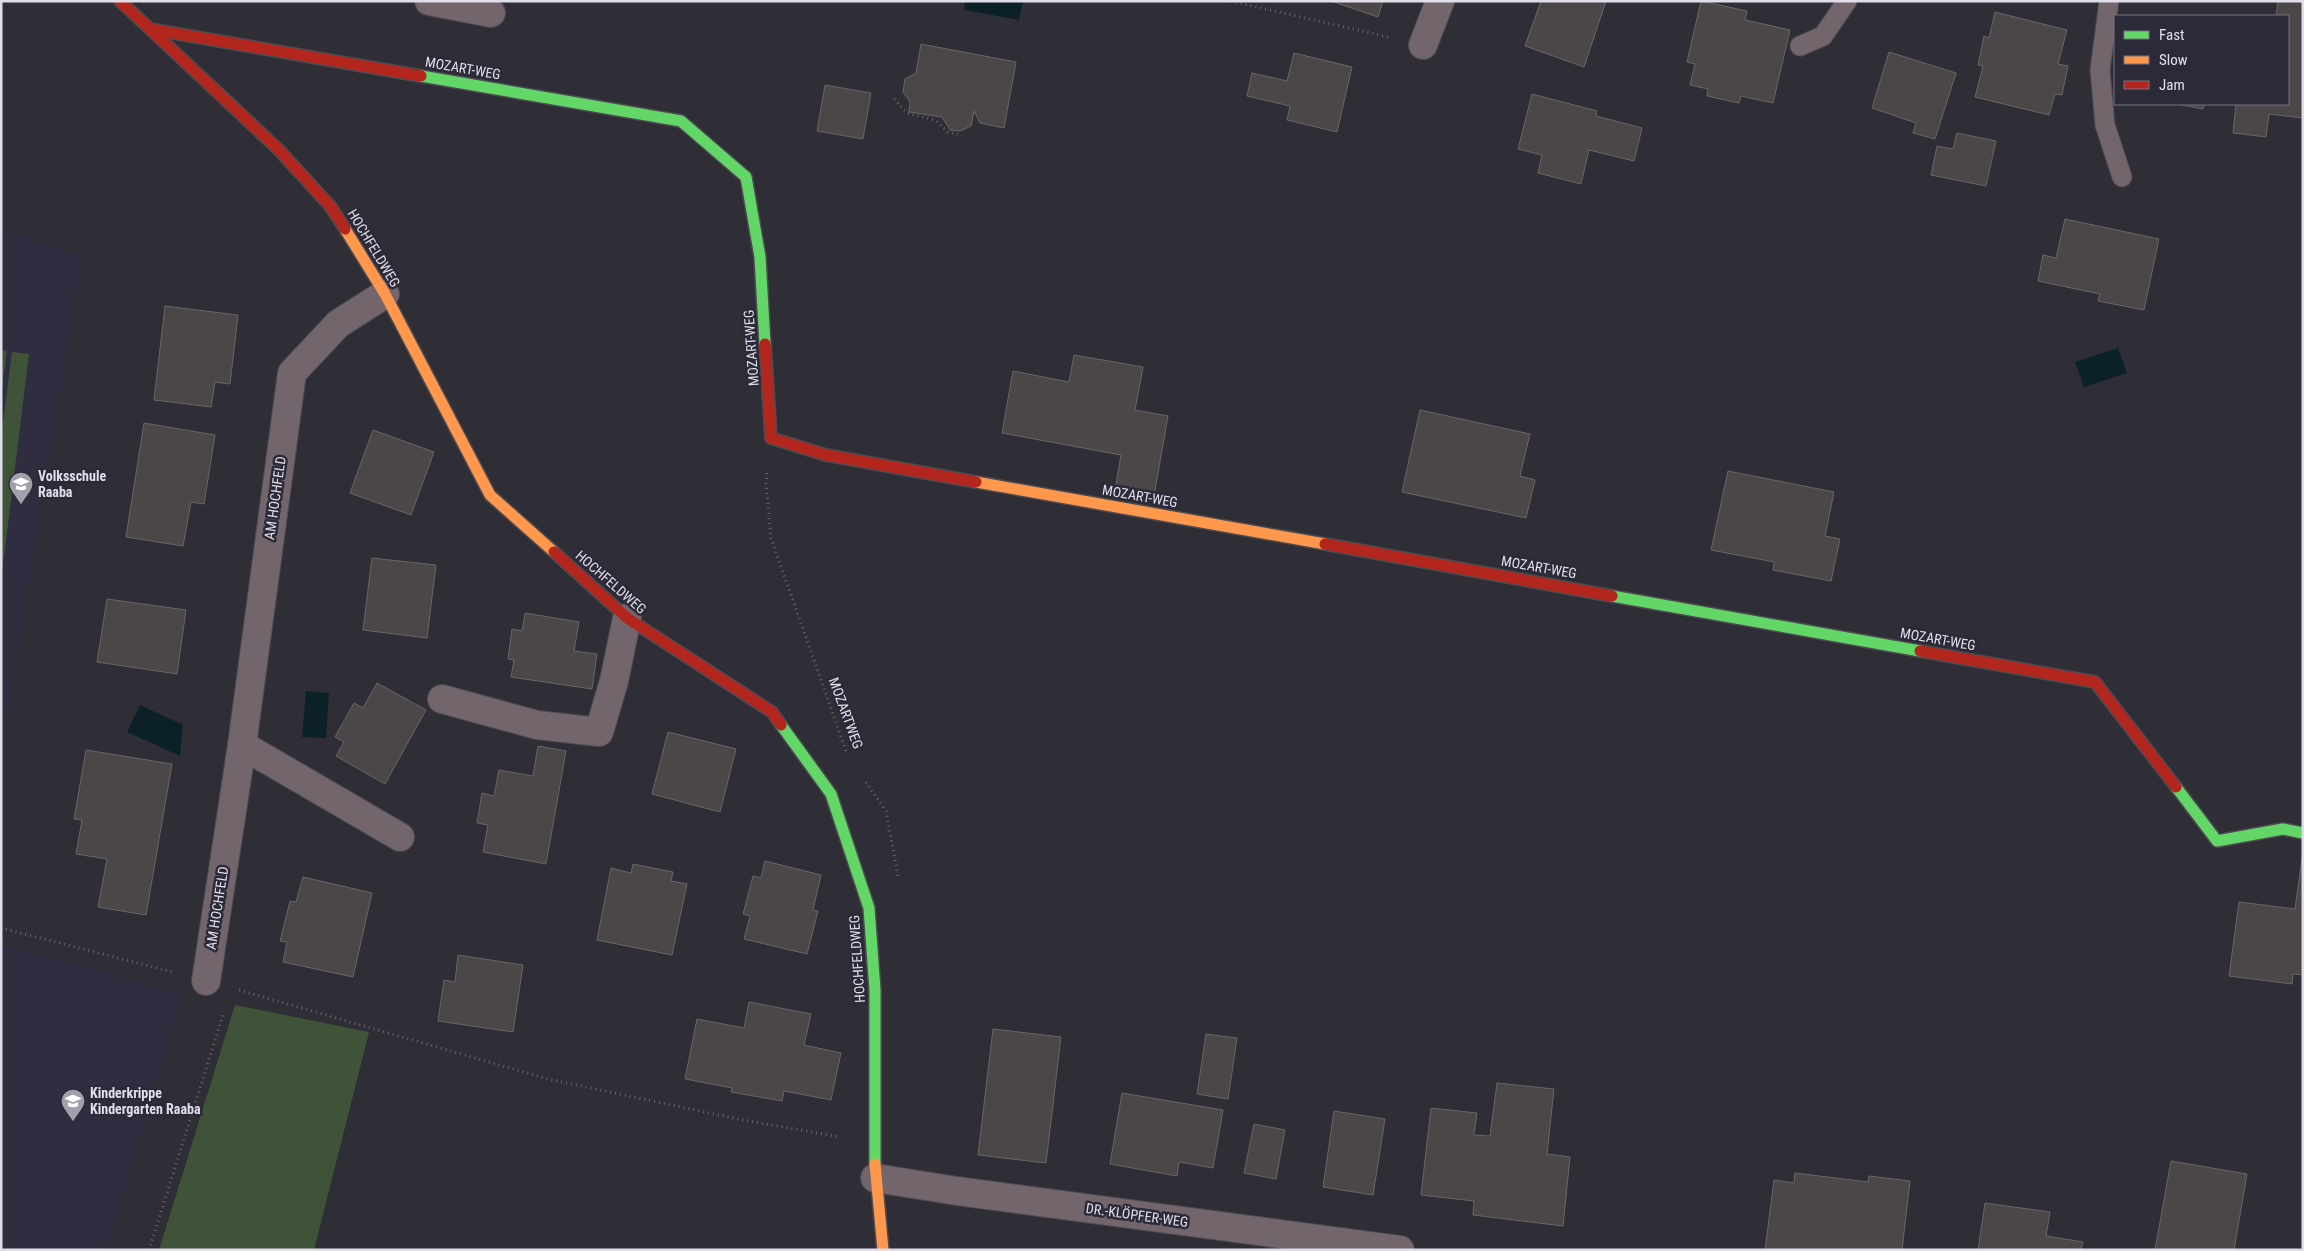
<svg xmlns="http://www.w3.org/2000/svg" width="2304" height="1251" font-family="'Roboto Condensed',sans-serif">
	<rect width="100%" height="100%" fill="#2f2e36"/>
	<!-- built -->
	<g fill="#312d41">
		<polygon points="1,228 82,257 1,753"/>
		<polygon points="1,944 182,995 106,1250 1,1250"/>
	</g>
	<!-- green -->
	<g fill="#3f5339">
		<polygon points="1,350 7,351 1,395"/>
		<polygon points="12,352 29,354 1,581 1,438"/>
		<polygon points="235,1005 369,1032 314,1250 159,1250"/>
	</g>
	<!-- water -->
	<g fill="#0c2127">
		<polygon points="965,1 1023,1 1019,20 964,10"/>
		<polygon points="2118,348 2127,373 2084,387 2075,362"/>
		<polygon points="306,691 329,693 326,738 302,737"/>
		<polygon points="140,705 183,725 180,756 127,732"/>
	</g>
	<!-- building -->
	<g fill="#4b4749" stroke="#6a6567">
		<polygon points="1331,1 1383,1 1378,17"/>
		<polygon points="1541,1 1606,1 1584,67 1525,46"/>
		<polygon points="1701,1 1747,11 1745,20 1790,30 1773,103 1741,96 1739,103 1707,96 1708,89 1690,85 1695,64 1687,62"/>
		<polygon points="2278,1 2303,1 2303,118 2269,114 2266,137 2233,133 2236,104 2288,104 2288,16 2276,16"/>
		<polygon points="1995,12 2067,30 2058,64 2068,66 2062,95 2055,94 2049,115 1975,97 1983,66 1978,65 1984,36 1989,38"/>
		<polygon points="921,44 1016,62 1004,128 980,123 974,111 971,126 960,131 950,130 942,117 909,112 910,102 903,92 905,79 916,73"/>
		<polygon points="1889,52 1956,73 1935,139 1913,133 1916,123 1872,108"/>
		<polygon points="1294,53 1352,67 1337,132 1287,120 1290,106 1247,96 1252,73 1287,81"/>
		<polygon points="825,85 871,93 863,139 817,131"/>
		<polygon points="1532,94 1597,111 1596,116 1642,128 1634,161 1589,150 1581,184 1538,173 1542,155 1518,149"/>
		<polygon points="2177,104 2204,104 2203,109"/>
		<polygon points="1957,133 1996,141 1986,186 1931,175 1937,146 1953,149"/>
		<polygon points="2065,219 2159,239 2144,310 2098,301 2100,294 2038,281 2043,255 2056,258"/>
		<polygon points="165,306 238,315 230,384 215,382 211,407 154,400"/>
		<polygon points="1074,355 1143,367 1135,410 1168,416 1154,496 1115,490 1121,455 1002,433 1013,371 1069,382"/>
		<polygon points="1420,410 1530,434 1520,476 1535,480 1526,518 1402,492"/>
		<polygon points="144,423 215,435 204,504 191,502 183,546 126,537"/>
		<polygon points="373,430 434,452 411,515 350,493"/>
		<polygon points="1728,471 1834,492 1825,536 1840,539 1831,581 1773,570 1774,562 1711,550"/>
		<polygon points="372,558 436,565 427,638 363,630"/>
		<polygon points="107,599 186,610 177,674 97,662"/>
		<polygon points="525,613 579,622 574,651 597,654 592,689 511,677 514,660 508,659 512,629 522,631"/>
		<polygon points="377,683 426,710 385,784 336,756 344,742 335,737 354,703 363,708"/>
		<polygon points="668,732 736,749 720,812 652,794"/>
		<polygon points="538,746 566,751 546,864 483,852 488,825 477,823 482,793 494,796 499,770 533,776"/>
		<polygon points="86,750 172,764 146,915 98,907 107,859 76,854 82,820 74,819"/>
		<polygon points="2303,851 2303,975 2293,974 2292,984 2229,976 2239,902 2295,909"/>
		<polygon points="765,861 821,875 813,910 818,911 807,954 744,939 750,916 743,914 753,876 761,878"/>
		<polygon points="633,864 673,872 671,881 687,884 672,955 597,940 611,868 631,873"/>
		<polygon points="303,877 372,893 353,977 283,962 287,942 280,941 290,901 296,902"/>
		<polygon points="458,955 523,965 513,1032 438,1021 444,980 455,982"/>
		<polygon points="749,1002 811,1014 804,1045 841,1053 831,1100 784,1091 782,1101 731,1092 732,1088 685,1079 697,1019 744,1028"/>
		<polygon points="993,1029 1061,1037 1046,1163 978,1155"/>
		<polygon points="1206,1034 1237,1038 1228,1099 1197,1094"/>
		<polygon points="1497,1083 1554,1089 1547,1154 1570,1157 1563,1226 1473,1215 1474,1201 1421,1195 1431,1108 1477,1113 1474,1135 1490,1136"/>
		<polygon points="1122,1093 1223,1110 1213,1168 1179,1162 1177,1176 1110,1164"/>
		<polygon points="1334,1111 1385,1119 1373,1195 1323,1187"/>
		<polygon points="1254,1124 1285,1130 1276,1179 1244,1173"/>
		<polygon points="2171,1161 2247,1174 2234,1250 2155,1250"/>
		<polygon points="1795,1173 1868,1182 1869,1176 1910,1181 1902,1250 1765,1250 1774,1180 1794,1183"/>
		<polygon points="1985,1203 2050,1212 2046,1236 2083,1242 2081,1250 1978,1250"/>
	</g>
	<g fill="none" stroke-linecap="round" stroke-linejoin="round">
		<defs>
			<g id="lane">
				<polyline points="2109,1 2100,70 2105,125 2122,177"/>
				<polyline points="1800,46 1823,36 1847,1"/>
			</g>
			<g id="street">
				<polyline points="429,1 491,13"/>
				<polyline points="1423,45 1440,1"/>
				<polyline points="442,699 537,725 599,732 614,681 627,618"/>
				<polyline points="242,745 400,837"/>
				<polyline points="206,981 242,745 292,373 338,324 385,294"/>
				<polyline points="875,1178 957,1191 1400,1250"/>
			</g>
			<g id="fast">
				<polyline points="421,76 681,121 746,177 760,257 765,344"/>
				<polyline points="1612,596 1920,651"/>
				<polyline points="781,725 831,794 869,908 875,990 875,1164"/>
				<polyline points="2176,787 2217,841 2283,829 2303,833"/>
			</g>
			<g id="slow">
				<polyline points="345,229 385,294 490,495 554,552"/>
				<polyline points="976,482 1325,544"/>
				<polyline points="875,1164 883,1250"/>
			</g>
			<g id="jam">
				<polyline points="120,1 279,150 331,207 345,229"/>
				<polyline points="150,29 421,76"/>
				<polyline points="765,344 771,438 826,455 976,482"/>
				<polyline points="1325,544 1612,596"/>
				<polyline points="554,552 627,618 772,712 781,725"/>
				<polyline points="1920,651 2095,682 2176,787"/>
			</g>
		</defs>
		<!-- lane casing -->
		<use href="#lane" stroke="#4c4b52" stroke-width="21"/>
		<!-- street casing -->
		<use href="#street" stroke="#4c4b52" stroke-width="30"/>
		<!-- fast casing -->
		<use href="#fast" stroke="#4c4b52" stroke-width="14"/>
		<!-- slow casing -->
		<use href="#slow" stroke="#4c4b52" stroke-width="14"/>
		<!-- jam casing -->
		<use href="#jam" stroke="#4c4b52" stroke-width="14"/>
		<!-- path -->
		<g stroke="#6a6368" stroke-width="3" stroke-dasharray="1 4" stroke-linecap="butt">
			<polyline points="1231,1 1388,37"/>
			<polyline points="894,99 907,113 935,120 948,132 958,134"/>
			<polyline points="767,473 766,483 771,538 846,751"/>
			<polyline points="866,782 886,811 898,876"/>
			<polyline points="1,928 173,972"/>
			<polyline points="239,990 548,1079 738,1119 839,1137"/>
			<polyline points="149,1250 224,1012"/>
		</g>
		<!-- lane -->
		<use href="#lane" stroke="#73656c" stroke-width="19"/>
		<!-- street -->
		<use href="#street" stroke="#73656c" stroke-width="28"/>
		<!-- fast -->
		<use href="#fast" stroke="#63d668" stroke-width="11"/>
		<!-- slow -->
		<use href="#slow" stroke="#ff974d" stroke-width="11"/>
		<!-- jam -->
		<use href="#jam" stroke="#b3261e" stroke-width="11"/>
	</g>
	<!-- icons -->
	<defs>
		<symbol id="school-pin" viewBox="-11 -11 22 30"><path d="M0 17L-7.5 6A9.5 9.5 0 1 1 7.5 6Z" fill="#a2a0aa" stroke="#2c2a39"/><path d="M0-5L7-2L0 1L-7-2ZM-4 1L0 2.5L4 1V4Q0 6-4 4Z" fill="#fff"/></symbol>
	</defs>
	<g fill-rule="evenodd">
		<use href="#school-pin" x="7" y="470" width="28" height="38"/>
		<use href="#school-pin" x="59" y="1087" width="28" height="38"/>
	</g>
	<g text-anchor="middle" stroke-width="5" stroke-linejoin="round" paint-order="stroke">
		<!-- street labels -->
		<g font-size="14" fill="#e0dee9" stroke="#2c2a39">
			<text transform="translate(463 68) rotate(10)" y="5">MOZART-WEG</text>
			<text transform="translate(374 248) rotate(59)" y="5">HOCHFELDWEG</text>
			<text transform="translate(751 348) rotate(-94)" y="5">MOZART-WEG</text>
			<text transform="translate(1140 496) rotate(10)" y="5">MOZART-WEG</text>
			<text transform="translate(275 498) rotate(-82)" y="5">AM HOCHFELD</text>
			<text transform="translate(1539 567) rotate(10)" y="5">MOZART-WEG</text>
			<text transform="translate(611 582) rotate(41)" y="5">HOCHFELDWEG</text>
			<text transform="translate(1938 639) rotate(10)" y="5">MOZART-WEG</text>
			<text transform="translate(846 713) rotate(70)" y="5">MOZARTWEG</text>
			<text transform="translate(217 908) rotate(-81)" y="5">AM HOCHFELD</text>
			<text transform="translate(857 959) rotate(-94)" y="5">HOCHFELDWEG</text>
			<text transform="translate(1137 1215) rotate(8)" y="5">DR.-KLÖPFER-WEG</text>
		</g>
		<!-- poi labels -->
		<g font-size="14" font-weight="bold" fill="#e0dee9" stroke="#2c2a39" text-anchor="start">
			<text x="38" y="481">Volksschule<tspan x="38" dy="16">Raaba</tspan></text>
			<text x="90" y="1098">Kinderkrippe<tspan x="90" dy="16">Kindergarten Raaba</tspan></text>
		</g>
	</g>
	<!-- border -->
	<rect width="2304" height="1251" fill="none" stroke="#e0dee9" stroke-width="5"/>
	<!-- legend -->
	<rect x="2114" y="15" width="175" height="90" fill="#2c2a39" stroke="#74727f"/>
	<rect x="2124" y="31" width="25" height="8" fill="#63d668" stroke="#74727f"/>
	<text x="2159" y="40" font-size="15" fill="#e0dee9">Fast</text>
	<rect x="2124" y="56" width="25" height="8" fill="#ff974d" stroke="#74727f"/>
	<text x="2159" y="65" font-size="15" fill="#e0dee9">Slow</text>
	<rect x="2124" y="81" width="25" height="8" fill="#b3261e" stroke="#74727f"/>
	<text x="2159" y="90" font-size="15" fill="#e0dee9">Jam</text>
</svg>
